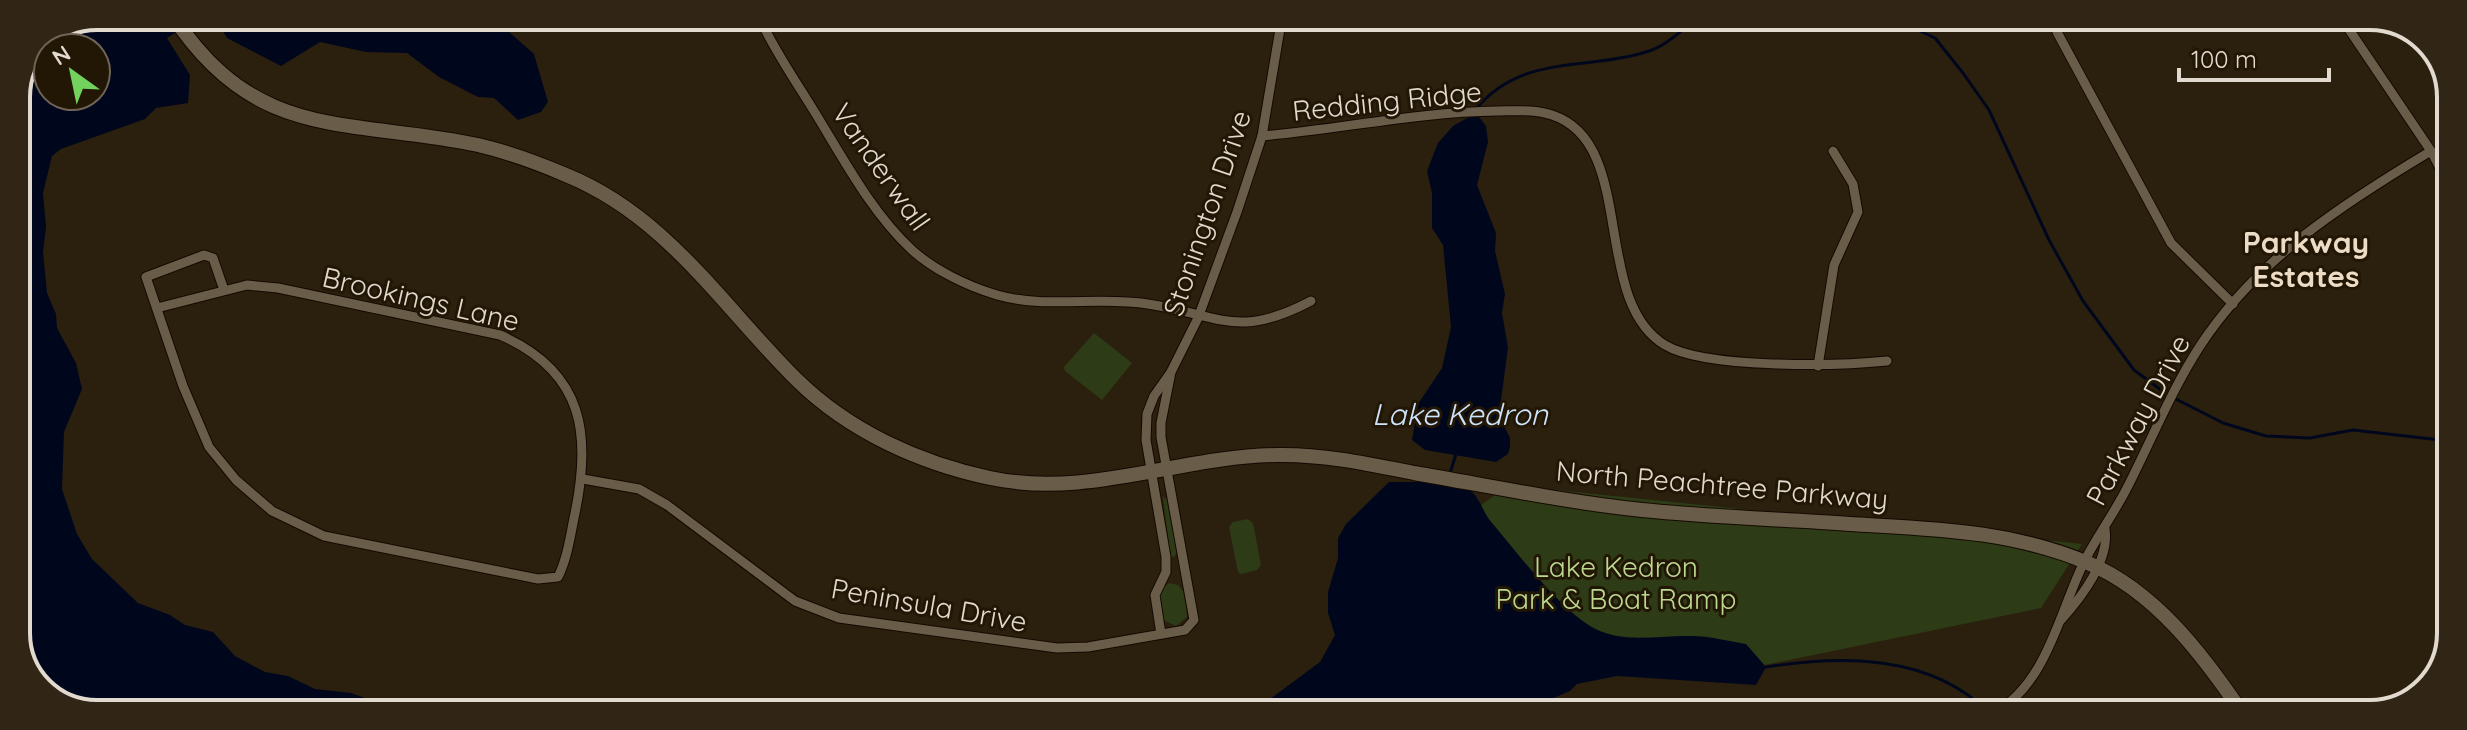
<svg xmlns="http://www.w3.org/2000/svg" width="2467" height="730" font-family="Quicksand,sans-serif">
	<rect width="100%" height="100%" fill="#2b200e"/>
	<!-- green -->
	<g fill="#2d3b16">
		<polygon points="1094,333 1132,363 1102,400 1065,371 1064,367"/>
		<polygon points="1508,485 2082,544 2041,608 1745,669 1597,673 1467,516"/>
		<polygon points="1163,497 1168,500 1177,552 1174,557 1170,556"/>
		<polygon points="1248,519 1253,523 1261,565 1257,570 1241,574 1238,572 1229,527 1233,522"/>
		<polygon points="1169,583 1178,585 1184,592 1187,617 1176,626 1161,619 1159,591"/>
	</g>
	<!-- water -->
	<g fill="#00071d" fill-rule="evenodd">
		<path d="M 97,16 L 203,16 L 167,38 L 190,75 L 188,103 L 156,108 L 145,119 L 61,149 L 52,156 L 43,193 L 46,227 L 43,252 L 47,293 L 56,314 L 57,328 L 76,363 L 82,389 L 64,432 L 62,489 L 77,534 L 92,559 L 138,603 L 170,615 L 185,625 L 213,632 L 235,656 L 265,672 L 288,676 L 315,689 L 351,693 L 371,700 L 417,701 L 448,712 L 76,711 L 33,683 L 16,639 L 16,97 L 40,39 ZM 48,48 L 96,48 L 96,96 L 48,96 Z"/>
		<polygon points="214,16 491,16 534,54 548,102 541,112 518,120 494,98 478,97 439,77 407,53 366,52 320,42 281,66 227,38"/>
		<polygon points="1471,116 1479,117 1486,126 1488,142 1477,185 1496,233 1495,251 1505,294 1502,313 1508,347 1499,416 1510,438 1510,447 1508,454 1496,462 1425,450 1412,440 1418,404 1442,368 1451,327 1443,245 1432,228 1432,193 1427,171 1438,143 1453,126"/>
		<path d="M 1389,482 C 1403,482 1451,481 1462,486 C 1480,492 1481,511 1492,523 C 1517,552 1565,617 1600,631 C 1629,643 1661,635 1691,636 C 1710,636 1728,641 1746,644 L 1766,667 L 1756,685 L 1617,676 L 1577,684 L 1570,691 L 1519,713 L 1251,713 L 1320,662 L 1335,635 L 1328,613 L 1328,592 L 1338,558 L 1338,538 L 1346,524 Z"/>
	</g>
	<g fill="none" stroke-linecap="round" stroke-linejoin="round">
		<!-- stream -->
		<g stroke="#00071d" stroke-width="3">
			<polyline points="1892,18 1935,38 1963,73 1989,110 2049,240 2083,301 2134,370 2168,395"/>
			<path d="M 1475,110 C 1522,53 1586,71 1646,52 C 1667,46 1681,30 1698,18"/>
			<polyline points="2174,398 2223,423 2266,436 2310,438 2353,430 2449,441"/>
			<polyline points="1451,470 1456,454"/>
			<path d="M 1766,667 C 1842,655 1932,654 1990,714"/>
		</g>
		<defs>
			<g id="street">
				<path d="M 759,17 C 774,50 795,80 814,111 C 843,158 871,212 912,250 C 934,270 967,286 997,295 C 1046,309 1098,296 1148,304 C 1220,315 1237,340 1311,301"/>
				<polyline points="2342,19 2431,151 2450,187"/>
				<polyline points="2057,32 2171,243 2233,304"/>
				<path d="M 1262,136 C 1341,129 1418,112 1497,111 C 1515,111 1534,109 1552,115 C 1638,143 1590,300 1665,345 C 1705,369 1838,366 1887,361"/>
				<path d="M 157,308 L 247,285 L 278,288 L 500,335 C 585,372 592,436 574,518 C 570,538 567,559 558,577 L 538,579 L 324,536 L 272,511 L 236,480 L 209,447 L 183,386 L 146,277 L 204,255 L 213,258 L 224,290"/>
				<polyline points="1818,366 1834,265 1858,212 1853,184 1833,151"/>
				<polyline points="583,479 639,489 667,505 795,601 839,618 1057,648 1088,647 1185,630 1194,620 1161,437 1161,423 1171,372"/>
				<path d="M 2061,620 C 2081,598 2110,560 2105,529"/>
				<polyline points="1161,634 1155,595 1166,572 1166,557 1146,440 1147,414 1154,396 1171,372 1198,318 1237,212 1262,136 1282,17"/>
				<path d="M 1993,714 C 2048,683 2059,612 2085,560 C 2098,535 2115,512 2128,486 C 2152,439 2171,391 2200,346 C 2257,259 2344,203 2431,151"/>
			</g>
			<path id="secondary" d="M 173,16 C 256,143 349,118 478,145 C 508,152 538,163 566,175 C 667,216 722,306 797,380 C 849,431 919,463 990,478 C 1088,499 1180,456 1277,455 C 1323,454 1369,464 1414,473 C 1490,486 1565,502 1642,510 C 1711,517 1781,519 1850,524 C 1933,529 2010,530 2088,563 C 2155,591 2203,655 2243,714"/>
		</defs>
		<!-- street casing -->
		<use href="#street" stroke="#140900" stroke-width="11"/>
		<!-- secondary casing -->
		<use href="#secondary" stroke="#140900" stroke-width="16"/>
		<!-- street -->
		<use href="#street" stroke="#695c48" stroke-width="9"/>
		<!-- secondary -->
		<use href="#secondary" stroke="#695c48" stroke-width="14"/>
	</g>
	<g text-anchor="middle" stroke-width="6" stroke-linejoin="round" paint-order="stroke">
		<!-- street labels -->
		<g font-size="28" fill="#e2dacf" stroke="#221605">
			<text transform="translate(1387 101) rotate(-6)" y="10">Redding Ridge</text>
			<text transform="translate(881 167) rotate(55)" y="10">Vanderwall</text>
			<text transform="translate(1207 213) rotate(-71)" y="10">Stonington Drive</text>
			<text transform="translate(421 299) rotate(13)" y="10">Brookings Lane</text>
			<text transform="translate(2138 420) rotate(-62)" y="10">Parkway Drive</text>
			<text transform="translate(1722 485) rotate(5)" y="10">North Peachtree Parkway</text>
			<text transform="translate(929 605) rotate(10)" y="10">Peninsula Drive</text>
		</g>
		<!-- park labels -->
		<g font-size="28" fill="#bbd890" stroke="#221605">
			<text x="1616" y="577">Lake Kedron<tspan x="1616" dy="32">Park &amp; Boat Ramp</tspan></text>
		</g>
		<!-- neighbourhood labels -->
		<g font-size="30" font-weight="bold" fill="#ecdcc6" stroke="#221605">
			<text x="2306" y="253">Parkway<tspan x="2306" dy="34">Estates</tspan></text>
		</g>
		<!-- water labels -->
		<g font-size="30" font-style="italic" fill="#cee4fc" stroke="#221605">
			<text x="1460" y="425">Lake Kedron</text>
		</g>
	</g>
	<!-- crop -->
	<path d="M0 0H2467V730H0ZM97 30H2370A67 67 0 0 1 2437 97V633A67 67 0 0 1 2370 700H97A67 67 0 0 1 30 633V97A67 67 0 0 1 97 30Z" fill="#312615" fill-rule="evenodd"/>
	<path fill="none" stroke="#e2dacf" stroke-width="4" d="M97 30H2370A67 67 0 0 1 2437 97V633A67 67 0 0 1 2370 700H97A67 67 0 0 1 30 633V97A67 67 0 0 1 97 30Z"/>
	<!-- north arrow -->
	<g transform="translate(72 72) rotate(327)"><circle r="38" fill="#221605" stroke="#6f6456" stroke-width="2"/>
	<path d="M0-6L14 30L0 20L-14 30Z" fill="#73d25d"/>
	<text y="-12" font-size="22" font-weight="bold" text-anchor="middle" fill="#e2dacf">N</text>
	</g>
	<!-- scale -->
	<path d="M2179 68v12h150v-12" fill="none" stroke="#e2dacf" stroke-width="4"/>
	<text x="2191" y="68" font-size="24" fill="#e2dacf" stroke="#221605" stroke-width="6" paint-order="stroke">100 m</text>
</svg>
